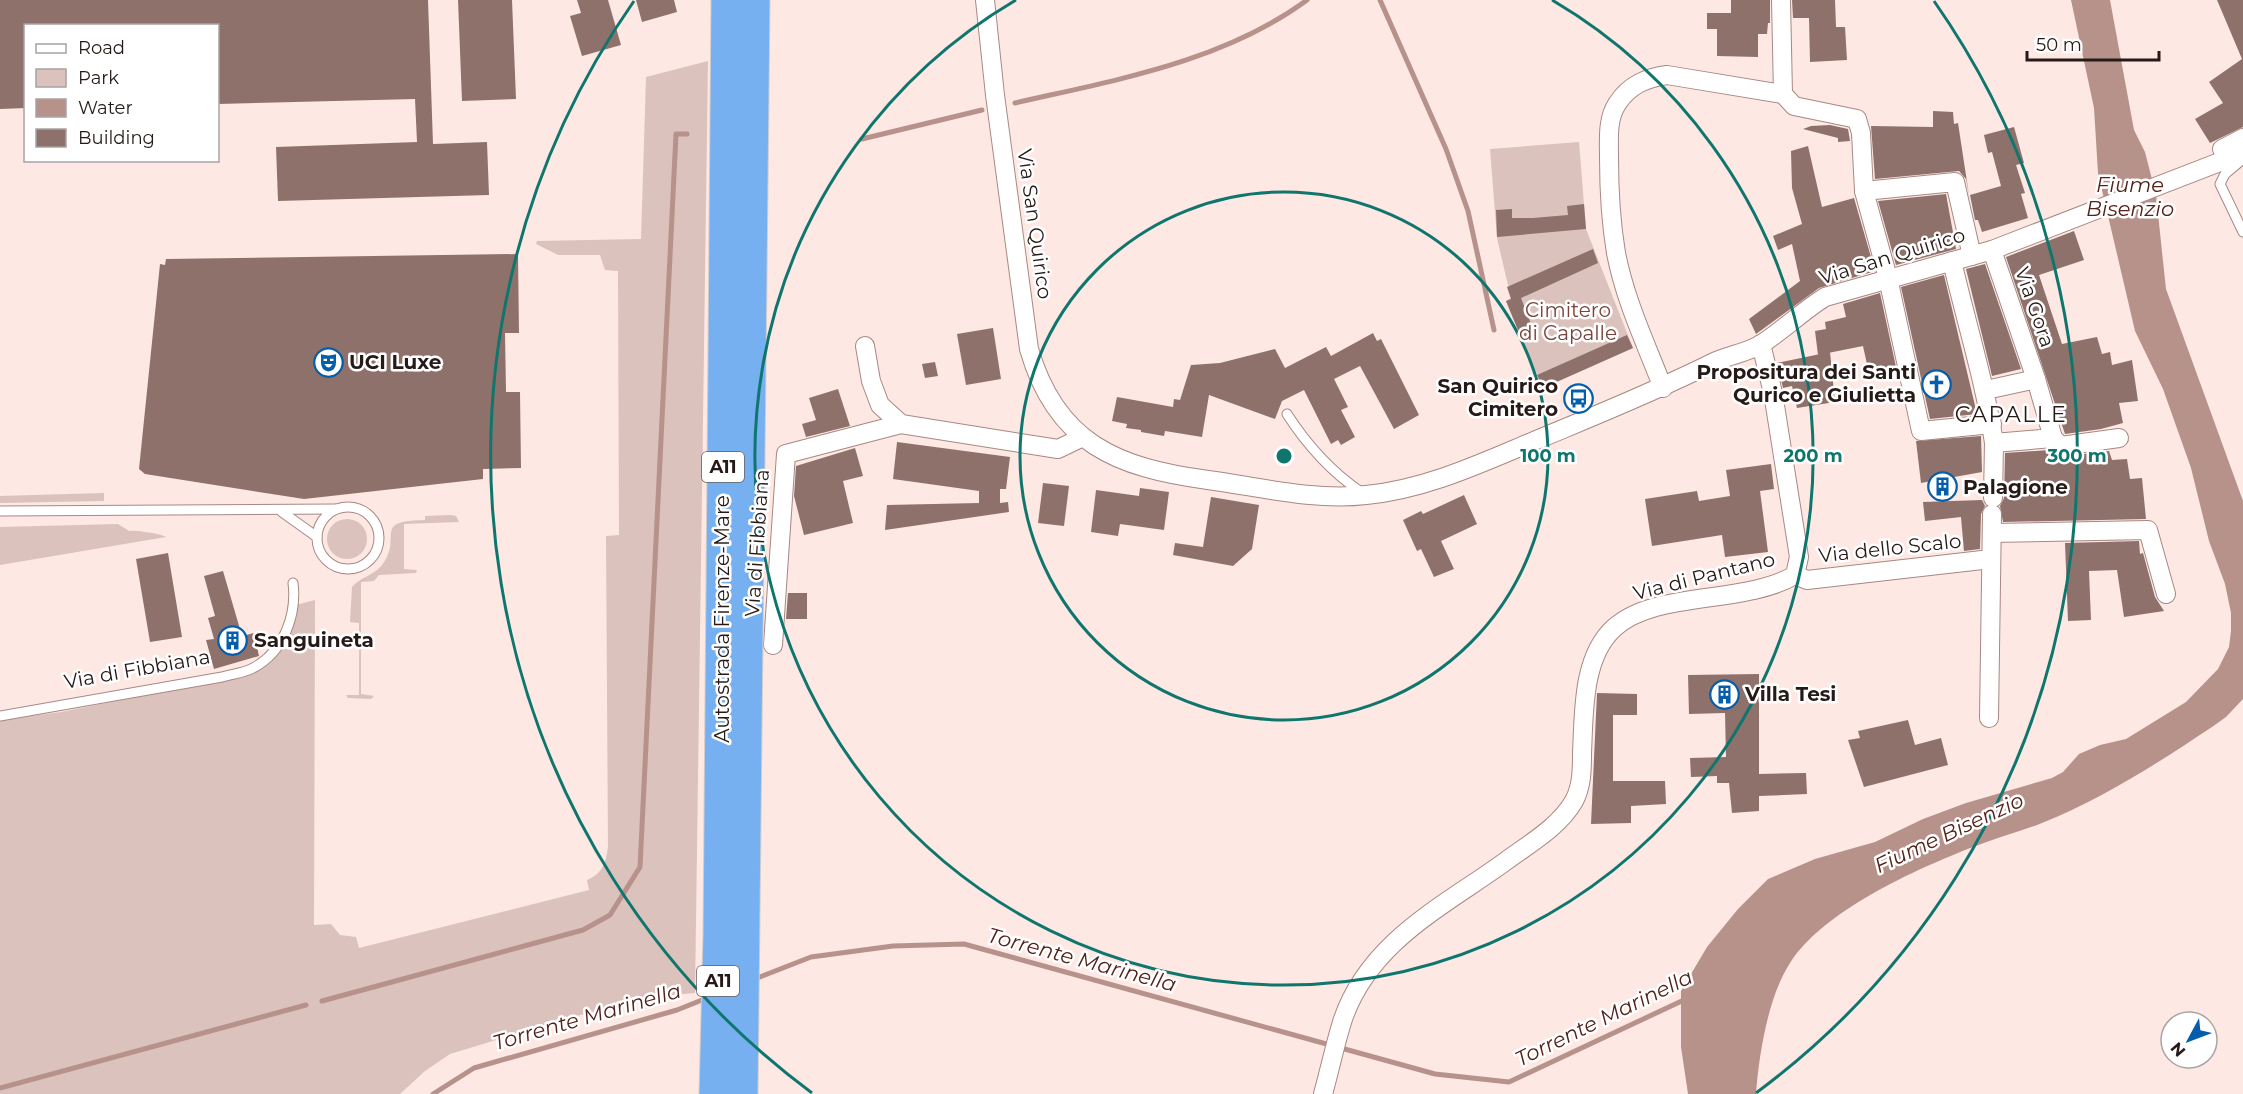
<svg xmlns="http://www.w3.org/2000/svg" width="2243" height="1094" font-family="Montserrat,sans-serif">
	<rect width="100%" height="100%" fill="#fde8e4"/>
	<!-- green -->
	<g fill="#dbc2bd">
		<path d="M 708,61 L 695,993 L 660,996 L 572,1017 L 450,1054 L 425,1071 L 400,1094 L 0,1094 L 0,720 L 61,712 L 246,675 L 272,657 L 296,605 L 315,600 L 314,925 L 331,924 L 340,935 L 356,937 L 359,948 L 589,890 L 587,880 C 603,873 606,863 608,846 L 606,536 L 619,535 L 618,271 L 605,270 L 600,255 L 558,255 L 536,244 L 537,241 L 641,239 L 646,77 Z"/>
		<polygon points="1579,142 1586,229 1633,348 1543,388 1506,301 1511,298 1497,238 1490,149"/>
		<polygon points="104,493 104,501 0,503 0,496"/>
		<path d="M 451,515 L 456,516 L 459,522 L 404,524 L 404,569 L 417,570 L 416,573 L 379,575 L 374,581 L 361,582 L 361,694 L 374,696 L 371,699 L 348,698 L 346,695 L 359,695 L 359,623 L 350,622 L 352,587 C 360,577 373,576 382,565 C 404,537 370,521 425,520 L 425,516 Z"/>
		<circle cx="347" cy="539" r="20"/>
		<path d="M 118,524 L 129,531 C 136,530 161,534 166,537 L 0,565 L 0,527 Z"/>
	</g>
	<!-- water -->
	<path fill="#b7928b" d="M 2071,0 L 2110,0 L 2134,130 L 2145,152 L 2156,195 L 2166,289 L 2243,501 L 2243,699 L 2226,717 L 2212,727 C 2158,763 2102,799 2042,823 C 2019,832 1995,838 1973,847 C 1916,869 1823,911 1790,963 C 1768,997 1759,1054 1756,1094 L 1688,1094 L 1681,1047 L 1681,991 L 1707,947 L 1738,909 L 1768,879 L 1815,859 L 1875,842 L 1923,819 L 1966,803 L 2052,778 L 2063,772 L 2079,754 L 2100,745 L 2126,739 L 2186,702 L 2218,669 L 2229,647 L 2231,631 L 2231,613 L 2225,584 L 2209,541 L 2191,468 L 2163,389 L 2135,331 L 2098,173 L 2094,108 Z"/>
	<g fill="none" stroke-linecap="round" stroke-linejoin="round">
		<!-- stream -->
		<g stroke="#b7928b" stroke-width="5">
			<polyline points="1380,0 1446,149 1468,211 1494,330"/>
			<path d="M 1015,103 C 1115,80 1223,62 1307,0"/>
			<polyline points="862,139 982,110"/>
			<polyline points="752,980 811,957 893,946 964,944 1435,1074 1509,1082 1686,999"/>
			<polyline points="322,1001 583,930 610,915 640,867 676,134 687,134"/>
			<polyline points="0,1088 306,1005"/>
			<polyline points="433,1094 474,1068 677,1010 707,998"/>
		</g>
	</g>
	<!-- building -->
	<g fill="#8f716b">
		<polygon points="0,0 428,0 433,144 487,142 489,195 278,201 276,147 417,142 415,99 218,104 218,26 26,26 26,108 0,109"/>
		<polygon points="458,0 512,0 516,99 462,101"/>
		<polygon points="577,0 608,0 621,45 582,56 570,16 581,13"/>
		<polygon points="636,0 674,0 677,12 642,22"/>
		<polygon points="1731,0 1770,0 1770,23 1768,23 1767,34 1758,34 1758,57 1717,56 1717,29 1707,29 1707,13 1731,13"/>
		<polygon points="1792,0 1835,0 1836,27 1845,27 1847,60 1810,62 1809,18 1793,18"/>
		<polygon points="2217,0 2243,0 2243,127 2210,143 2195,119 2223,103 2209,82 2242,59"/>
		<polygon points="1933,111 1953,112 1954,124 1958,123 1969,195 1966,179 1959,171 1875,179 1871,126 1933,127"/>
		<polygon points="1830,125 1848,129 1850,141 1838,142 1838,138 1803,129 1811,126"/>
		<polygon points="2014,127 2024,163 2016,165 2025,193 2021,194 2028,218 1982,232 1978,220 1975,220 1970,195 2001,186 1992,152 1988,153 1984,135"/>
		<polygon points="1808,146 1822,207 1854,198 1875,271 1819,288 1756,334 1749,319 1800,281 1792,244 1778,250 1773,236 1802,224 1792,188 1791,151"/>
		<polygon points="1946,194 1956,249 1896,265 1878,201"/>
		<polygon points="1584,204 1586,229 1497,237 1496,210 1512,209 1512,218 1533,218 1568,215 1567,206"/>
		<polygon points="2074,231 2084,260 2039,275 2062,344 2097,337 2102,354 2110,352 2112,365 2132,360 2138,401 2119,403 2123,423 2101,429 2065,434 2006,257"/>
		<polygon points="1593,249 1598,263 1521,298 1535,334 1522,340 1506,301 1511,299 1507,287"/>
		<polygon points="518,254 519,333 505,333 506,392 520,392 521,468 483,469 483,479 304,499 145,474 139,469 160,264 165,265 166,259"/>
		<polygon points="1985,264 2021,369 1992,376 1966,269"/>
		<polygon points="1944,275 1977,414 1930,419 1901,287"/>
		<polygon points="1880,293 1896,367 1886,369 1888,375 1870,378 1863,346 1818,355 1815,331 1826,329 1825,322 1846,317 1843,304"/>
		<polygon points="993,328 1001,379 966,385 957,334"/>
		<polygon points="1373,333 1377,341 1381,339 1419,415 1394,429 1360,366 1334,379 1348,407 1341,410 1355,437 1341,445 1338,440 1331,444 1304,390 1282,401 1275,419 1209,395 1202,437 1165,431 1164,436 1141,432 1141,430 1126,428 1127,424 1112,421 1117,397 1173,407 1174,399 1180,400 1191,365 1220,363 1275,349 1285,368 1326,347 1331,356"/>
		<polygon points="1627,335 1633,348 1543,388 1537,375"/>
		<polygon points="1830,352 1835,402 1797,408 1792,386 1783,388 1777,363"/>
		<polygon points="935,362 938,376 925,378 922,364"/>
		<polygon points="838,389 850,426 806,437 802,424 816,420 809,398"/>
		<polygon points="1981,436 1982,472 1921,483 1916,441"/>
		<polygon points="897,442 1010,457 1006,489 1000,489 1000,503 1008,502 1009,512 885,530 887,505 979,503 979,491 893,479"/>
		<polygon points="855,448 863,476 843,481 853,523 804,535 794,496 796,466"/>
		<polygon points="2049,450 2058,457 2109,451 2112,460 2127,459 2130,479 2142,478 2146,519 2003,522 2000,506 2004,498 2005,453"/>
		<polygon points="1771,464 1774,489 1760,491 1768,552 1725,557 1722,535 1652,546 1645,499 1697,491 1699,501 1730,496 1726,470"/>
		<polygon points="1043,483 1069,486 1064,526 1038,523"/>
		<polygon points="1140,488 1169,492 1164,530 1120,524 1118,536 1091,532 1096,490 1139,496"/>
		<polygon points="1464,495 1477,524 1441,541 1454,569 1434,577 1421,549 1417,551 1403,520 1421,511 1423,514"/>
		<polygon points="1211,497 1259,505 1252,549 1233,566 1173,555 1175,543 1203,547"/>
		<polygon points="1982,500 1985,506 1981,514 1980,549 1964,551 1961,517 1925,521 1923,502"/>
		<polygon points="2139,541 2140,554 2143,553 2155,597 2164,611 2124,617 2117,570 2089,571 2091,620 2068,621 2065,543"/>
		<polygon points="168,553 182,637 150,642 136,559"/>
		<polygon points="223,571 242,636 254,633 259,656 214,669 206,640 214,639 208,618 215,616 204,576"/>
		<polygon points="788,593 807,593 807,619 786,619"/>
		<polygon points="1759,674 1759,774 1806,773 1807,794 1759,796 1759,811 1732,813 1729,783 1717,783 1717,776 1691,777 1690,758 1726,757 1725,713 1689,714 1688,675"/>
		<polygon points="1597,693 1637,694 1637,715 1613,715 1613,781 1665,781 1666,804 1631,806 1631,823 1591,824"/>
		<polygon points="1908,720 1915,745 1941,738 1948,765 1864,787 1848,740 1860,738 1858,731"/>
	</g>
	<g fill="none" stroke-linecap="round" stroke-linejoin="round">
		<defs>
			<g id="lane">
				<polyline points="2243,159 2225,174 2220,184 2243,232"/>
				<path d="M 1287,414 C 1307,445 1330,471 1361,492"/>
				<circle cx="348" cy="538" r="31"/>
				<polyline points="0,511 336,509"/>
				<polyline points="282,512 317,537"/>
				<path d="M 0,716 L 222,677 C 232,674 244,673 253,668 C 284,652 297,614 293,583"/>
			</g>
			<g id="street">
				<path d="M 985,0 L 995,95 L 1029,349 C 1056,443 1117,468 1208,480 C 1259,487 1315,501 1366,495 C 1426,489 1479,464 1534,441 C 1594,416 1654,392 1712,363 C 1728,355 1748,353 1763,343 C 1784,329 1803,311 1825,297 L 1992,250 L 2243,153"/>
				<polyline points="1781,0 1783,94"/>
				<polyline points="2222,149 2243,138"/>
				<polyline points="1864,191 1955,182 1972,256"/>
				<polyline points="1992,250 2036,379"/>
				<path d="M 1952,261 C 1966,322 1985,382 1994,443 L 2053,438 L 2036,379 L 1986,390"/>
				<polyline points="865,346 871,381 880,405 901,424 1058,449 1083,437"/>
				<path d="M 1663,388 C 1646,344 1625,300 1616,253 C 1611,223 1609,188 1609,157 C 1609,140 1607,119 1617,104 C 1629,85 1646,78 1667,75 L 1783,94 L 1794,106 L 1857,119 L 1861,133 L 1864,191 L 1888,278 L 1921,431 L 1992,424"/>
				<polyline points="2053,438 2061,446 2119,438"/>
				<polyline points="1993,498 1994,443"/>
				<polyline points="1992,533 2148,530 2166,594"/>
				<polyline points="1795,575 1807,580 1991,559"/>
				<polyline points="773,645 786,454 901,424"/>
				<polyline points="1989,718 1992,514"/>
				<path d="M 1323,1094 C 1330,1069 1335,1044 1343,1019 C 1370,941 1444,906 1506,861 C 1529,844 1559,827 1574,801 C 1582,786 1582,769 1582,753 C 1584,713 1582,657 1614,628 C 1655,590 1744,605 1795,575 L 1799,557 L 1773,393 L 1761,344"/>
			</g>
			<g id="highway">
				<polyline points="716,1094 720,934 728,0"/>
				<polyline points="741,1094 753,0"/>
			</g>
		</defs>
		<!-- lane casing -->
		<use href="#lane" stroke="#a88882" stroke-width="11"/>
		<!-- street casing -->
		<use href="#street" stroke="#a88882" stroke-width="20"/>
		<!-- highway casing -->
		<use href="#highway" stroke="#cfcdcc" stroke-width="35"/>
		<!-- lane -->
		<use href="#lane" stroke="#fff" stroke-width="9"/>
		<!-- street -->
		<use href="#street" stroke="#fff" stroke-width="18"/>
		<!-- highway -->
		<use href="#highway" stroke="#76b0f1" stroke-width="33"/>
	</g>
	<!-- distance rings -->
	<g fill="none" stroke="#0f766e" stroke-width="3">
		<circle cx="1284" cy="456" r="264"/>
		<path d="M1552 0A529 529 0 1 1 1016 0"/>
		<path d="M812 1093A793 793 0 0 1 634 1M1934 1A793 793 0 0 1 1756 1093"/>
	</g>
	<!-- icons -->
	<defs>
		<symbol id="theatre-ring" viewBox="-11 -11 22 22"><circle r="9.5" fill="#fff" stroke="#055eab" stroke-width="1.5"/><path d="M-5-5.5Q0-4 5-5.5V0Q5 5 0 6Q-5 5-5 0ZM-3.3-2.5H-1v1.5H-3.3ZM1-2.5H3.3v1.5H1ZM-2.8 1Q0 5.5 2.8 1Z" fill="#055eab"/></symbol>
		<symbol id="church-ring" viewBox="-11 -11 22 22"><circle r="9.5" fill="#fff" stroke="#055eab" stroke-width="1.5"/><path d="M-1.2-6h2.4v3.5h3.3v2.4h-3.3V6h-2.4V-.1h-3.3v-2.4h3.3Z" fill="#055eab"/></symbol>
		<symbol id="bus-ring" viewBox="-11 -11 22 22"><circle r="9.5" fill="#fff" stroke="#055eab" stroke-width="1.5"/><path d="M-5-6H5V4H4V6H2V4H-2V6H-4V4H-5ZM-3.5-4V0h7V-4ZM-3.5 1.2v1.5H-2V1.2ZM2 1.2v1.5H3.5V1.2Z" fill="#055eab"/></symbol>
		<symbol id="building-ring" viewBox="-11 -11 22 22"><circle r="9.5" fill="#fff" stroke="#055eab" stroke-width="1.5"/><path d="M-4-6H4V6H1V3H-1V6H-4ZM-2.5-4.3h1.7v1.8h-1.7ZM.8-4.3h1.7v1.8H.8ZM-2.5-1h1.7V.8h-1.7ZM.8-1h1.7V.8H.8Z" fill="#055eab"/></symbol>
	</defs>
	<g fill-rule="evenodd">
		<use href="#theatre-ring" x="312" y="346" width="33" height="33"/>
		<use href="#church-ring" x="1920" y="368" width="33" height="33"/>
		<use href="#bus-ring" x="1562" y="382" width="33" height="33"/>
		<use href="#building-ring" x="1926" y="470" width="33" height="33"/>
		<use href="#building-ring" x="216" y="624" width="33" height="33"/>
		<use href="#building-ring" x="1708" y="678" width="33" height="33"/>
	</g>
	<g text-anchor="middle" stroke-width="5" stroke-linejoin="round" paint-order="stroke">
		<!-- shield labels -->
		<g fill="#fff" stroke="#675f5d" stroke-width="1.5">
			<rect x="702" y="452" width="42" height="30" rx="4.5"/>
			<rect x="697" y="966" width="42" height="30" rx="4.5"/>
		</g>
		<g font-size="18" font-weight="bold" fill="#261a18">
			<text x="723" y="473">A11</text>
			<text x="718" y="987">A11</text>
		</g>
		<!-- street labels -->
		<g font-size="20" fill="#261a18" stroke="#fff">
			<text transform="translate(1035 224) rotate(82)" y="7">Via San Quirico</text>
			<text transform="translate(1892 256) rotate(-17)" y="7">Via San Quirico</text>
			<text transform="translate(2035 307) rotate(71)" y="7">Via Gora</text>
			<text transform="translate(757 543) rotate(-86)" y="7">Via di Fibbiana</text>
			<text transform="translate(1890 548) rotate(-6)" y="7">Via dello Scalo</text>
			<text transform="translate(1704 576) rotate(-14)" y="7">Via di Pantano</text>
			<text transform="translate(722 619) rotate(-90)" y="7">Autostrada Firenze-Mare</text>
			<text transform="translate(137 669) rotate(-10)" y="7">Via di Fibbiana</text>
		</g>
		<!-- park labels -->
		<g font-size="20" fill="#79433a" stroke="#fff">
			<text x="1568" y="317">Cimitero<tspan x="1568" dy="23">di Capalle</tspan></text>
		</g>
		<!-- poi labels -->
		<g font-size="20" font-weight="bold" fill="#261a18" stroke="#fff" text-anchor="start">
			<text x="349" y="369">UCI Luxe</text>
			<text x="1916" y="379" text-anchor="end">Propositura dei Santi<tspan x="1916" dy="23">Qurico e Giulietta</tspan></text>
			<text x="1558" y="393" text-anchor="end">San Quirico<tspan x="1558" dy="23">Cimitero</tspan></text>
			<text x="1963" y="494">Palagione</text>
			<text x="254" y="647">Sanguineta</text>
			<text x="1745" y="701">Villa Tesi</text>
		</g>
		<!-- water labels -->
		<g font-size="21" font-style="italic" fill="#53221a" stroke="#fff">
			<text x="2130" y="192">Fiume<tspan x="2130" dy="24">Bisenzio</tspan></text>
			<text transform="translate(1949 833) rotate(-25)" y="7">Fiume Bisenzio</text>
			<text transform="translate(1082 960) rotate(15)" y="7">Torrente Marinella</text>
			<text transform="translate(587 1017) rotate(-16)" y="7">Torrente Marinella</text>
			<text transform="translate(1604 1018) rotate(-26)" y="7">Torrente Marinella</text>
		</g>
		<!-- quarter labels -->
		<g font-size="22" letter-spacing="1.5" fill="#261a18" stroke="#fff">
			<text x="2011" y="422">CAPALLE</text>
		</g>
	</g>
	<circle cx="1284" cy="456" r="9" fill="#0f766e" stroke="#fff" stroke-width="3"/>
	<g font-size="18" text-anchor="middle" font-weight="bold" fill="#0f766e" stroke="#fff" stroke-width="5" stroke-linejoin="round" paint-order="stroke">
		<text x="1548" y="462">100 m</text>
		<text x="1813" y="462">200 m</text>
		<text x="2077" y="462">300 m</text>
	</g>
	<!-- legend -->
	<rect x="24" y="24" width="195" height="138" fill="#ffffff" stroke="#a8a3a3" stroke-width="1.5"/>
	<rect x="36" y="44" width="30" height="9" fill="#ffffff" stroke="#a8a3a3" stroke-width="1.5"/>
	<text x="78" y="54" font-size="18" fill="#261a18">Road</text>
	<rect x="36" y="69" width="30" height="18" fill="#dbc2bd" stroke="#a8a3a3" stroke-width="1.5"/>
	<text x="78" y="84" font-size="18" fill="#261a18">Park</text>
	<rect x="36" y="99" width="30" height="18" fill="#b7928b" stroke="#a8a3a3" stroke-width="1.5"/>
	<text x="78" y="114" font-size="18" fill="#261a18">Water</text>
	<rect x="36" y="129" width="30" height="18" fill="#8f716b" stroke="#a8a3a3" stroke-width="1.5"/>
	<text x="78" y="144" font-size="18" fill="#261a18">Building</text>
	<!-- north arrow -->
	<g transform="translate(2189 1040) rotate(229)"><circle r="28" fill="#ffffff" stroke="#a8a3a3" stroke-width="1.5"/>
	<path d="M0-4.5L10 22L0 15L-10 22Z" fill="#055eab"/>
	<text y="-9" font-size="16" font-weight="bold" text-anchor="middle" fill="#261a18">N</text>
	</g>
	<!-- scale -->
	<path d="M2027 51v9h132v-9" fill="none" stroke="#261a18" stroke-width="3"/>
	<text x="2036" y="51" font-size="18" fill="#261a18" stroke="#ffffff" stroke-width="4.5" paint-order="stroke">50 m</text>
</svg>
